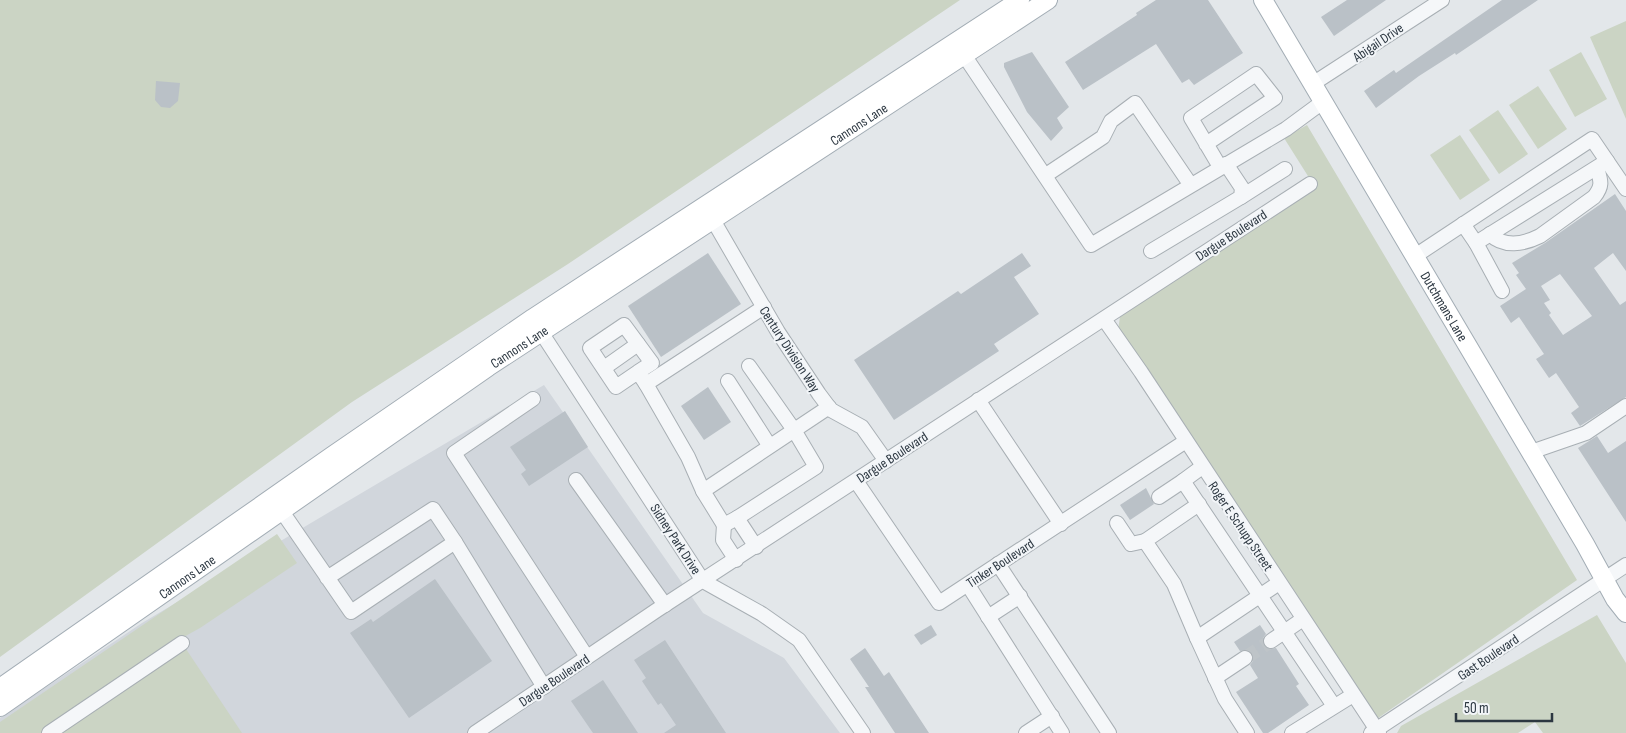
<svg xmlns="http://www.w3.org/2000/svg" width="1626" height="733" font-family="'Sofia Sans Condensed',sans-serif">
	<rect width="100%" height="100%" fill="#e3e7ea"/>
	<!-- built -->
	<polygon fill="#d1d6dc" points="544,385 703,613 784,658 840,733 0,733 0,718 142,623"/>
	<!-- green -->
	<g fill="#cbd4c4">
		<polygon points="0,0 960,0 568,264 352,402 0,657"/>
		<polygon points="1626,21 1626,119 1590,37"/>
		<polygon points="1581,52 1607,99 1575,117 1549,70"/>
		<polygon points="1538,86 1567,129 1538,149 1509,105"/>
		<polygon points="1498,110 1528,154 1499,174 1469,130"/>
		<polygon points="1307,125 1577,580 1371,723 1118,331 1121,309 1313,184 1284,138"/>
		<polygon points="1460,135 1490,180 1460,200 1430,155"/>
		<polygon points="277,534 297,563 200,628 162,649 42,733 0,733 0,722"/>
		<polygon points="1597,615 1626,663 1626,733 1543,733 1535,722 1518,733 1397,733 1401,726"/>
		<polygon points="182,643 242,733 54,733"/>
	</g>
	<!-- building -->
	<g fill="#bac1c7" fill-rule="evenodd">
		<polygon points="1156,0 1208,0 1243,53 1194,85 1189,79 1182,83 1156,44 1083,90 1065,62 1137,15 1136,13"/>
		<polygon points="1347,0 1386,0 1334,36 1321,17"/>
		<polygon points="1502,0 1538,0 1456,55 1455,53 1419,76 1376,108 1364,91 1394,70 1396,73"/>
		<polygon points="1032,52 1069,107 1057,118 1063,128 1051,141 1027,112 1004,67 1004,63"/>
		<polygon points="156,81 180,83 178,101 170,108 161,107 155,100"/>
		<path d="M 1615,194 L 1626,211 L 1626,271 L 1613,253 L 1594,268 L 1620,305 L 1626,301 L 1626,397 L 1580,426 L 1571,413 L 1579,407 L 1556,373 L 1549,378 L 1536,359 L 1544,354 L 1519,317 L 1511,323 L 1500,306 L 1526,289 L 1516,275 L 1519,273 L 1512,263 L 1545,243 ZM 1560,274 L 1592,316 L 1563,335 L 1549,315 L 1551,313 L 1544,303 L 1550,300 L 1541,286 Z"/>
		<polygon points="708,253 741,304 661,357 628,306"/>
		<polygon points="1022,253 1031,266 1014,277 1039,314 994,344 999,351 894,420 854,360 958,291 961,294"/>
		<polygon points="708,387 731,422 704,440 681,406"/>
		<polygon points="565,411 588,447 529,486 521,474 526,470 510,447"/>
		<polygon points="1597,436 1608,453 1626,441 1626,522 1578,448"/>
		<polygon points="1146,488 1154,504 1130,520 1120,505"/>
		<polygon points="435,579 492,661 409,718 350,633 371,619 373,622"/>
		<polygon points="931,625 937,635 921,645 914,635"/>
		<polygon points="1260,625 1266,634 1263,638 1264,646 1268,649 1276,648 1299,684 1296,686 1309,705 1268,733 1263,733 1236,692 1258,678 1250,665 1253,661 1252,654 1248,650 1240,651 1234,642"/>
		<polygon points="665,640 726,733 664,733 676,725 661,703 658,705 642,681 646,678 634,660"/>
		<polygon points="865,648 884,676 889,672 929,733 895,733 865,687 869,687 850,659"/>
		<polygon points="603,680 638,733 593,733 571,701"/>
	</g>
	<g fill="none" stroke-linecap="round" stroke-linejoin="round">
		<!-- minor-tunnel -->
		<polyline stroke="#bec4c8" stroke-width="14" stroke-dasharray="14 7" stroke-linecap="butt" points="1245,658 1271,641"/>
		<defs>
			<g id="minor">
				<polyline points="964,55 1091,245 1286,129 1324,101"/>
				<polyline points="1314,83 1442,0"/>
				<polyline points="1206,144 1275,98 1256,74 1191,118 1220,167"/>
				<polyline points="1046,175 1103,137 1111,121 1135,103 1190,184"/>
				<polyline points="1241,197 1285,169"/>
				<polyline points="713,220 778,332 819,394 831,410 862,427 886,461"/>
				<polyline points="1463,224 1476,243 1607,161"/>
				<path d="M 1490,234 C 1504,248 1524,244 1540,236 L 1594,197 C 1603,186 1601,181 1597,168"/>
				<polyline points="1476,243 1502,291"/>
				<polyline points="1151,251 1241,197 1242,188 1226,164"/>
				<polyline points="1415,256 1592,139 1626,189"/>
				<polyline points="1104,319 1141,372 1379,733"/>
				<polyline points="541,332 703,581 762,614 799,640 863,733"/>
				<polyline points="604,368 638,344"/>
				<polyline points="638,372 616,387 590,348 624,325 652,363 638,372 646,384"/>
				<polyline points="728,381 769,445"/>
				<polyline points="533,399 454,453 587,657"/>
				<polyline points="978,400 1061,524"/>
				<polyline points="1531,452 1586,433 1626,406"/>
				<polyline points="1202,467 1183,481 1334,706"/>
				<polyline points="576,480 665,605"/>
				<polyline points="856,481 939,603 1186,441"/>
				<polyline points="703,491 688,457 646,384 764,307"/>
				<polyline points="1159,497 1183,481"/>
				<polyline points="281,510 351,612 455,542 433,509 327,578"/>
				<polyline points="737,518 816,467 794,430 749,366"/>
				<polyline points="1117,523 1131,544 1145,541"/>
				<polyline points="724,525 723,540 736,560"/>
				<polyline points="455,542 544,687"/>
				<polyline points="756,547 737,518 724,525 703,491 829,407"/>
				<polyline points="998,564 1109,733"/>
				<polyline points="968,585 1062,733"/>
				<polyline points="988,617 1020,596"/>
				<polyline points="1197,638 1174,584 1145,541 1199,504"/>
				<polyline points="1271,641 1303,619"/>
				<polyline points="1215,678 1245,658"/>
				<polyline points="49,733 182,643"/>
				<polyline points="475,733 657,610 1310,184"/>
				<polyline points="1026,733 1052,716"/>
				<polyline points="1247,733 1225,699 1197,638 1279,583"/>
				<polyline points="1292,733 1353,695"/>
				<polyline points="1371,733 1626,565"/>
			</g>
			<g id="major">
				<path id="s1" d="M 1263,0 L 1585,544 L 1615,599 L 1626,613"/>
				<polyline points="0,688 332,456 533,318 1020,0"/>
				<path id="s2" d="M 0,707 L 488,367 L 1048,0"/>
			</g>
		</defs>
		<!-- minor casing -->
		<use href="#minor" stroke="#a8afb4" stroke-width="16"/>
		<!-- major casing -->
		<use href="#major" stroke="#a3adb5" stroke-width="20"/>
		<!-- minor -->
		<use href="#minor" stroke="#f5f7f9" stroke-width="14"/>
		<!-- major -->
		<use href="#major" stroke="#fff" stroke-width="18"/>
	</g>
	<g text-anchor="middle" stroke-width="4" stroke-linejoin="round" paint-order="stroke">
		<!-- street labels -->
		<g font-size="14" fill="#2c3741" stroke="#f2f5f8">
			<text transform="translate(1378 42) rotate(-34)" y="5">Abigail Drive</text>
			<text dy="5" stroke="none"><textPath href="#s2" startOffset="1038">Cannons Lane</textPath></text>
			<text transform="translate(1231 235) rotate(-33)" y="5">Dargue Boulevard</text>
			<text dy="5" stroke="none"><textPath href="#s1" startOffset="356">Dutchmans Lane</textPath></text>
			<text dy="5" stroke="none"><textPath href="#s2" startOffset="632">Cannons Lane</textPath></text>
			<text transform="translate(790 349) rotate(57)" y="5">Century Division Way</text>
			<text transform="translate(892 457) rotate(-33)" y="5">Dargue Boulevard</text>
			<text transform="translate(1241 526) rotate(56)" y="5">Roger E Schupp Street</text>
			<text transform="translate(676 539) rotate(57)" y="5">Sidney Park Drive</text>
			<text transform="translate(1000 563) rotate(-33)" y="5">Tinker Boulevard</text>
			<text dy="5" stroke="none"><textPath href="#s2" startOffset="228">Cannons Lane</textPath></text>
			<text transform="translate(1488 657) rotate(-34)" y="5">Gast Boulevard</text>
			<text transform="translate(554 680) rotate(-34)" y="5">Dargue Boulevard</text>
		</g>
	</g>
	<!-- scale -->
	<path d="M1456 713v8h96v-8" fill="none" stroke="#2c3741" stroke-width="2.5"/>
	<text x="1464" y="713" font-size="15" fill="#2c3741" stroke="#f2f5f8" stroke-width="4" paint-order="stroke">50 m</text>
</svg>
